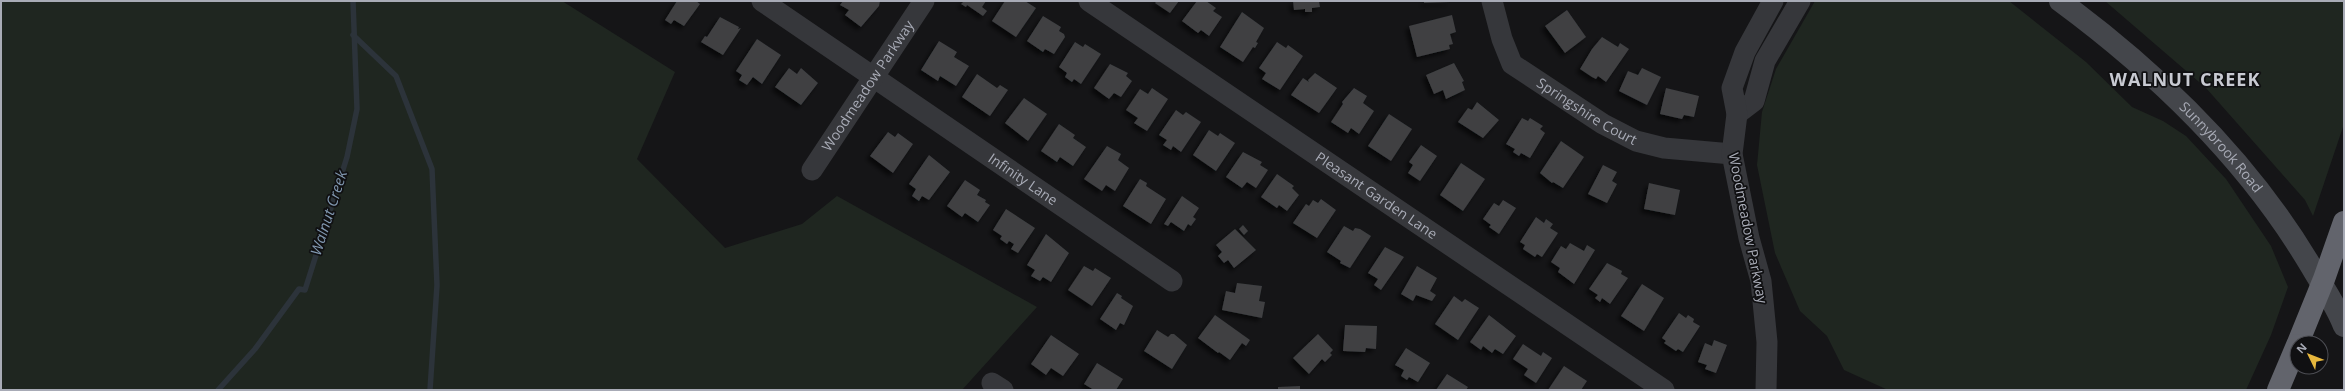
<svg xmlns="http://www.w3.org/2000/svg" width="2345" height="391" font-family="'Open Sans',sans-serif">
	<defs>
		<filter id="shadow"><feDropShadow dx="-3.5" dy="3.5" stdDeviation="2" flood-color="#0009"/></filter>
	</defs>
	<rect width="100%" height="100%" fill="#151517"/>
	<!-- green -->
	<g fill="#1f2620">
		<polygon points="1,1 562,1 675,72 637,159 725,248 802,224 837,196 1037,307 962,390 1,390"/>
		<polygon points="1815,1 2009,1 2086,62 2132,107 2163,121 2186,136 2226,179 2271,246 2288,287 2271,335 2246,390 1888,390 1844,370 1827,336 1800,311 1775,253 1757,165 1762,112 1776,69"/>
		<polygon points="2105,1 2344,1 2344,124 2313,216 2305,200 2206,88"/>
	</g>
	<g fill="none" stroke-linecap="round" stroke-linejoin="round">
		<!-- stream -->
		<g stroke="#2c333a" stroke-width="5.5">
			<polyline points="353,35 396,76 432,169 437,285 430,390"/>
			<polyline points="218,390 255,349 299,289 305,290 347,157 357,109 353,1"/>
		</g>
	</g>
	<!-- building -->
	<g fill="#3f4043" filter="url(#shadow)">
		<polygon points="677,1 696,1 700,4 684,26 674,20 671,24 665,20"/>
		<polygon points="843,1 880,1 879,6 861,27 845,15 849,10 840,5"/>
		<polygon points="964,1 986,1 982,7 987,11 983,16 967,5 966,7 961,4"/>
		<polygon points="1005,1 1025,1 1036,8 1016,37 992,21"/>
		<polygon points="1157,1 1179,1 1170,13 1155,3"/>
		<polygon points="1197,1 1206,1 1216,8 1213,11 1222,17 1209,36 1201,30 1198,33 1182,21"/>
		<polygon points="1293,1 1319,1 1320,7 1312,8 1312,12 1305,12 1305,9 1294,10"/>
		<polygon points="1424,1 1450,1 1450,2 1424,3"/>
		<polygon points="1567,10 1586,37 1565,53 1545,26"/>
		<polygon points="1242,12 1264,28 1256,42 1258,43 1255,48 1253,47 1243,62 1220,47"/>
		<polygon points="1452,15 1456,32 1450,34 1453,44 1449,45 1450,49 1417,57 1409,26"/>
		<polygon points="1043,16 1061,27 1059,31 1064,34 1065,37 1054,54 1045,49 1043,52 1027,41"/>
		<polygon points="720,17 739,27 738,29 741,28 723,55 701,42 705,36 707,37"/>
		<polygon points="1602,37 1618,47 1620,43 1629,49 1606,82 1598,76 1596,79 1592,77 1580,69 1592,49"/>
		<polygon points="757,39 781,55 762,84 753,77 747,85 739,80 742,75 736,71"/>
		<polygon points="939,41 957,52 954,57 969,66 956,86 940,76 938,81 921,70"/>
		<polygon points="1075,42 1083,47 1085,44 1101,54 1081,84 1074,79 1072,82 1065,77 1067,73 1059,67"/>
		<polygon points="1277,42 1286,48 1288,45 1303,56 1280,90 1262,79 1266,73 1259,68"/>
		<polygon points="1454,63 1464,81 1462,82 1465,90 1446,99 1443,90 1434,94 1426,75"/>
		<polygon points="1110,64 1128,73 1126,76 1132,81 1121,97 1114,93 1109,99 1094,88"/>
		<polygon points="789,68 797,74 801,68 818,83 801,105 775,87"/>
		<polygon points="1642,68 1661,77 1647,105 1619,91 1628,71 1638,75"/>
		<polygon points="1315,73 1337,88 1319,113 1291,95 1303,78 1309,82 1308,80"/>
		<polygon points="977,74 997,88 1000,85 1008,90 990,116 962,97"/>
		<polygon points="1152,88 1168,99 1147,131 1134,123 1138,118 1126,110 1140,89 1148,94"/>
		<polygon points="1354,88 1367,96 1363,103 1374,111 1359,134 1351,128 1348,133 1331,122 1343,104 1342,102"/>
		<polygon points="1666,88 1699,96 1694,117 1684,115 1682,119 1660,114"/>
		<polygon points="1024,98 1047,114 1028,141 1005,123"/>
		<polygon points="1477,102 1499,120 1483,138 1458,122 1468,108 1472,110"/>
		<polygon points="1176,110 1183,115 1186,112 1201,122 1181,152 1173,146 1171,150 1163,145 1167,140 1159,135"/>
		<polygon points="1389,114 1412,129 1391,161 1368,146"/>
		<polygon points="1522,118 1528,121 1530,118 1543,126 1540,129 1545,133 1530,158 1521,153 1519,156 1513,152 1515,149 1506,144"/>
		<polygon points="1059,124 1075,135 1073,138 1086,147 1073,166 1060,157 1057,162 1041,151"/>
		<polygon points="1209,130 1218,136 1220,133 1235,143 1216,171 1193,155"/>
		<polygon points="888,132 895,137 898,133 913,144 893,173 870,156"/>
		<polygon points="1561,141 1584,157 1563,188 1553,182 1552,183 1540,173"/>
		<polygon points="1421,145 1437,156 1420,181 1408,173 1413,165 1409,162"/>
		<polygon points="1107,146 1121,154 1118,160 1129,168 1115,191 1106,185 1102,191 1084,179"/>
		<polygon points="1243,152 1262,162 1260,165 1268,170 1256,188 1247,182 1242,188 1226,177"/>
		<polygon points="929,155 950,172 929,200 922,196 919,201 912,196 916,189 909,184"/>
		<polygon points="1461,163 1485,179 1463,211 1440,195"/>
		<polygon points="1603,165 1617,172 1612,181 1617,184 1607,203 1588,194"/>
		<polygon points="1277,174 1294,186 1292,188 1299,195 1287,211 1279,205 1277,208 1261,197"/>
		<polygon points="1140,179 1147,183 1146,186 1166,199 1151,224 1123,206"/>
		<polygon points="965,180 980,190 977,195 986,200 985,202 990,205 978,222 965,213 962,217 947,206"/>
		<polygon points="1649,183 1680,190 1675,215 1644,209"/>
		<polygon points="1182,196 1199,208 1193,217 1196,219 1191,226 1188,224 1184,231 1171,222 1168,226 1164,224"/>
		<polygon points="1321,199 1336,210 1317,238 1293,223 1306,204 1309,206 1313,200 1318,203"/>
		<polygon points="1503,200 1516,208 1499,234 1489,227 1491,225 1483,219 1494,203 1499,206"/>
		<polygon points="1006,209 1035,228 1018,253 1011,249 1014,244 1009,241 1007,244 1000,239 1002,236 993,230"/>
		<polygon points="1536,217 1544,223 1546,219 1553,224 1550,228 1558,233 1542,257 1537,254 1535,257 1523,249 1525,245 1520,242"/>
		<polygon points="1243,225 1248,231 1244,235 1239,229"/>
		<polygon points="1344,226 1353,231 1355,228 1360,229 1371,236 1350,268 1340,263 1341,261 1327,252"/>
		<polygon points="1235,229 1256,250 1234,268 1228,260 1224,263 1218,256 1222,252 1216,245"/>
		<polygon points="1046,234 1069,253 1051,282 1043,277 1040,281 1031,276 1035,270 1027,265"/>
		<polygon points="1570,243 1584,251 1587,245 1595,250 1574,284 1558,272 1560,268 1551,262 1561,246 1566,249"/>
		<polygon points="1385,247 1404,257 1381,290 1374,285 1378,279 1368,273"/>
		<polygon points="1607,263 1622,271 1621,274 1628,278 1610,304 1602,298 1600,302 1595,298 1598,295 1589,289"/>
		<polygon points="1084,266 1093,271 1095,268 1111,278 1092,306 1068,290"/>
		<polygon points="1417,266 1437,278 1430,291 1436,295 1432,301 1416,295 1413,301 1401,294"/>
		<polygon points="1237,283 1262,286 1259,301 1265,302 1262,318 1222,310 1226,291 1235,293"/>
		<polygon points="1642,284 1664,298 1644,331 1621,316"/>
		<polygon points="1117,293 1122,296 1121,298 1133,306 1124,325 1120,323 1116,330 1100,319"/>
		<polygon points="1454,296 1462,302 1465,299 1479,308 1458,340 1435,324"/>
		<polygon points="1679,313 1686,318 1688,315 1694,319 1693,322 1700,326 1683,352 1678,349 1676,351 1664,343 1666,341 1662,338"/>
		<polygon points="1215,315 1250,340 1246,346 1242,343 1230,360 1219,352 1218,353 1198,338"/>
		<polygon points="1489,315 1516,336 1503,354 1495,349 1492,353 1483,346 1481,350 1470,342"/>
		<polygon points="1345,325 1377,326 1376,349 1366,348 1365,352 1343,351"/>
		<polygon points="1157,330 1168,337 1171,334 1174,334 1187,345 1172,369 1144,351"/>
		<polygon points="1318,334 1333,350 1330,353 1332,355 1325,362 1322,359 1309,374 1293,358"/>
		<polygon points="1051,335 1079,354 1063,376 1051,368 1046,375 1031,364"/>
		<polygon points="1714,340 1727,345 1716,373 1705,369 1707,365 1698,362 1705,343 1712,346"/>
		<polygon points="1523,344 1541,356 1543,352 1552,358 1536,383 1524,375 1528,369 1513,359"/>
		<polygon points="1406,348 1430,363 1418,382 1409,377 1407,380 1401,376 1404,370 1395,365"/>
		<polygon points="1097,363 1123,379 1116,390 1094,390 1084,384"/>
		<polygon points="1564,366 1587,381 1581,390 1548,390"/>
		<polygon points="1447,374 1468,387 1466,390 1436,390"/>
		<polygon points="1300,386 1300,390 1278,390 1278,387"/>
	</g>
	<g fill="none" stroke-linecap="round" stroke-linejoin="round">
		<!-- street -->
		<g stroke="#36373b" stroke-width="21">
			<path id="s1" d="M 762,1 L 1172,281"/>
			<path id="s2" d="M 1089,1 L 1664,390"/>
			<path id="s3" d="M 1492,1 L 1502,39 L 1512,64 L 1603,124 L 1636,141 L 1664,148 L 1732,154"/>
			<polyline points="1737,114 1754,101 1765,61 1800,1"/>
			<path id="s4" d="M 812,170 L 924,1"/>
			<polyline points="992,383 1003,390"/>
			<polyline points="1766,390 1767,342 1761,281 1749,238 1732,154 1737,114 1732,88 1745,52 1773,1"/>
		</g>
		<!-- secondary -->
		<path stroke="#44464b" stroke-width="22" id="s5" d="M 2060,1 C 2159,74 2249,161 2312,268 C 2323,287 2336,305 2344,326"/>
		<!-- highway -->
		<g stroke="#62646c" stroke-width="22">
			<polyline points="2298,343 2324,279 2344,222"/>
			<polyline points="2278,390 2297,345"/>
		</g>
	</g>
	<g text-anchor="middle" stroke-width="3.5" stroke-linejoin="round" paint-order="stroke">
		<!-- street labels -->
		<g font-size="14" fill="#a8abb6" stroke="#101012">
			<text dy="5" stroke="none"><textPath href="#s4" startOffset="101">Woodmeadow Parkway</textPath></text>
			<text dy="5" stroke="none"><textPath href="#s3" startOffset="155">Springshire Court</textPath></text>
			<text dy="5" stroke="none"><textPath href="#s5" startOffset="218">Sunnybrook Road</textPath></text>
			<text dy="5" stroke="none"><textPath href="#s1" startOffset="316">Infinity Lane</textPath></text>
			<text dy="5" stroke="none"><textPath href="#s2" startOffset="347">Pleasant Garden Lane</textPath></text>
			<text transform="translate(1748 228) rotate(79)" y="5">Woodmeadow Parkway</text>
		</g>
		<!-- water labels -->
		<g font-size="15" font-style="italic" fill="#8097af" stroke="#101012">
			<text transform="translate(329 213) rotate(-72)" y="5">Walnut Creek</text>
		</g>
		<!-- district labels -->
		<g font-size="18" font-weight="bold" letter-spacing="1" fill="#c8cad2" stroke="#101012">
			<text x="2185" y="86">WALNUT CREEK</text>
		</g>
	</g>
	<!-- border -->
	<rect width="2345" height="391" fill="none" stroke="#a8abb6" stroke-width="4"/>
	<!-- north arrow -->
	<g transform="translate(2309 355) rotate(313)"><circle r="19" fill="#101012" stroke="#4d4e54"/>
	<path d="M0-3L7 15L0 10L-7 15Z" fill="#e7b73d"/>
	<text y="-6" font-size="11" font-weight="bold" text-anchor="middle" fill="#a8abb6">N</text>
	</g>
</svg>
